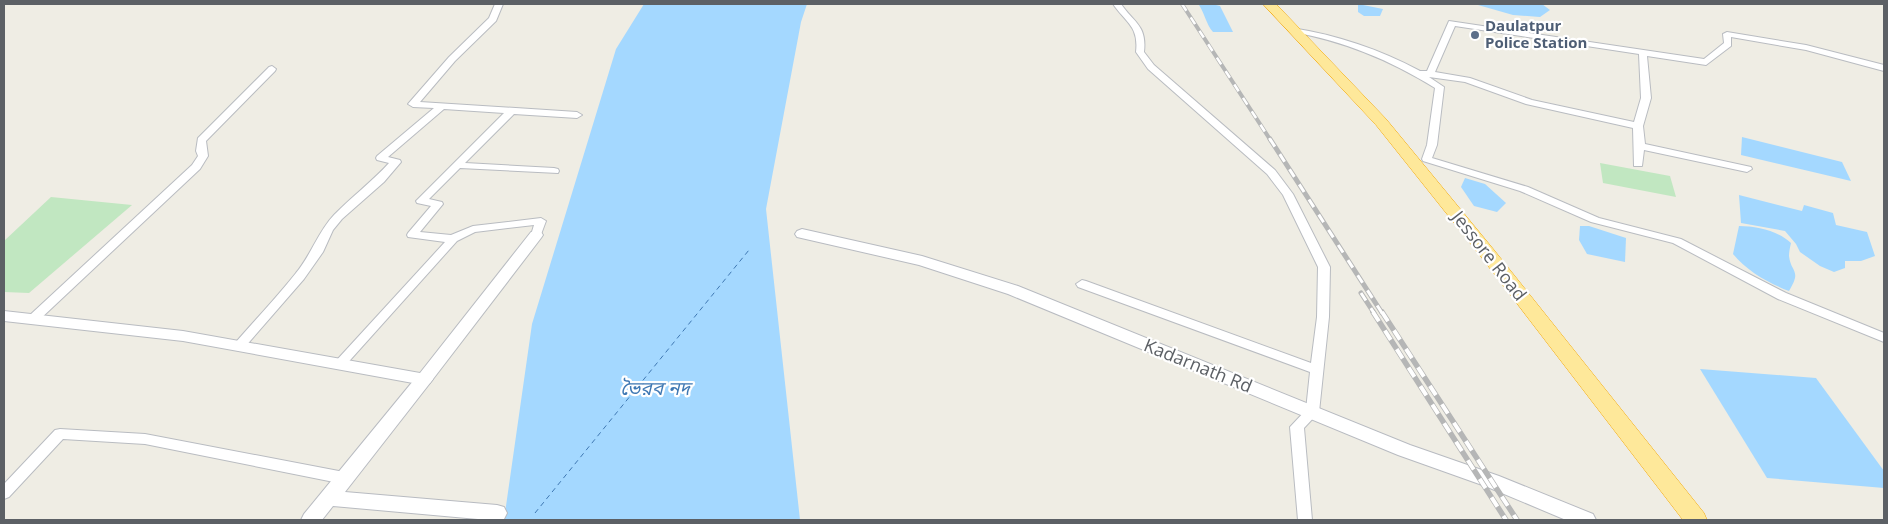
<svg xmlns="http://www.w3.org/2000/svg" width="1888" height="524" font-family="'Open Sans','Noto Sans Bengali',sans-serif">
	<rect width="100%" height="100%" fill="#efede4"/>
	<!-- green -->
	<g fill="#c1e7c1">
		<polygon points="1600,163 1670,176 1676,197 1603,183"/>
		<polygon points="51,197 132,205 29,293 4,292 4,241"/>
	</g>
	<!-- water -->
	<g fill="#a4d8ff">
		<polygon points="644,4 807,4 801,22 766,209 800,520 504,520 532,324 616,49"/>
		<path d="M 1212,4 L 1220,6 L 1233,32 L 1213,32 C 1206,24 1205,14 1199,5 Z"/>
		<polygon points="1358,4 1383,9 1380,16 1364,16 1358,12"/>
		<polygon points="1451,4 1542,4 1550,10 1540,17 1513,15 1478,5"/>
		<polygon points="1742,137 1842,162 1851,181 1741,155"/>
		<polygon points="1465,178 1485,184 1506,203 1497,212 1474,206 1461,187"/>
		<polygon points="1739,195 1802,211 1804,205 1833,213 1836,225 1867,232 1875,256 1861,261 1845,261 1845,268 1834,272 1820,266 1800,252 1796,244 1785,231 1741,223"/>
		<polygon points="1580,226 1589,226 1626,238 1625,262 1587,254 1579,240"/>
		<path d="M 1739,226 C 1757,226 1778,231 1791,243 C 1790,247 1789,252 1789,256 C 1791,273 1802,270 1789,291 C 1768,283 1747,271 1733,254 Z"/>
		<polygon points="1700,369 1816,378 1884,471 1884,488 1767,478"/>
	</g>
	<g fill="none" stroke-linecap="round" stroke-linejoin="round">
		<!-- ferry -->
		<polyline stroke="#3f78b3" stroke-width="1" stroke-dasharray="5 4" stroke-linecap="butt" points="535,513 749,250"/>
		<defs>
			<g id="minor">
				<path d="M 495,4 L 503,4 L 496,21 L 455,61 L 420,102 L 577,112 L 582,115 L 577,118 L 514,114 L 465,163 L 554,168 L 558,169 L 559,171 L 558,173 L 460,168 L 429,199 L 442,202 L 443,204 L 420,232 L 451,235 L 473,226 L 541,218 L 546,221 L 540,237 L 536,238 L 531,235 L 534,225 L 475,232 L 457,241 L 343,368 L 335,368 L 333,365 L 335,362 L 445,242 L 408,237 L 407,235 L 408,233 L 431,206 L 417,203 L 416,201 L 504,113 L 444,109 L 388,157 L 400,160 L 401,162 L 384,182 L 342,219 L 333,230 L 323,252 L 304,279 L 244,348 L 236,348 L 234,345 L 236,342 C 256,319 277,297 296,273 C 311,255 318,232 334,215 C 351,197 372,182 389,163 L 377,160 L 376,158 L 377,156 L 434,108 L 413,107 L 408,104 L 449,57 L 489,18 Z"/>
				<path d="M 1113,4 L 1121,4 C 1134,23 1147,25 1144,52 L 1154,65 L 1275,170 L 1293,194 L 1330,267 L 1329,317 L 1319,412 L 1304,428 L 1312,520 L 1298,520 L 1290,427 L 1306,410 L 1310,372 L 1078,287 L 1076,284 L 1082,280 L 1086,281 L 1311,363 L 1317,317 L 1318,267 L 1283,195 L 1267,174 L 1148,69 L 1136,52 C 1139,26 1126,23 1113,4 Z"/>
				<path d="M 1449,21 L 1704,59 L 1724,43 L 1723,34 L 1727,32 L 1806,45 L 1884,65 L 1884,71 L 1806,50 L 1731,37 L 1731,46 L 1706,65 L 1647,56 L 1651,98 L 1643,126 L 1645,144 L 1751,167 L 1752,169 L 1747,172 L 1644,150 L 1642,166 L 1634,166 L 1633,128 L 1526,104 L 1465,82 L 1429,77 L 1444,87 L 1437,145 L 1432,158 L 1528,187 L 1599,218 L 1681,239 L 1786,293 L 1884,333 L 1884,342 L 1778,299 L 1673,243 L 1591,222 L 1520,191 L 1423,161 L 1422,159 L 1427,145 L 1435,88 C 1390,60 1344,41 1292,32 L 1288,30 L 1292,28 C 1337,35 1379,49 1420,71 L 1427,71 ZM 1455,26 L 1639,54 L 1641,98 L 1634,122 L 1532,100 L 1470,78 L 1435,72 Z"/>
				<polygon points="272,66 276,69 275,71 206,141 208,156 200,169 38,321 30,321 28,318 30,315 192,165 198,156 196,151 198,138 269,67"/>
				<polygon points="60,429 145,434 344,472 349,474 351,478 349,482 344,484 145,444 63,439 9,497 4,499 4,484 55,430"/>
			</g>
			<polygon id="tertiary" points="536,231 541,232 543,235 541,238 430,383 424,385 183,341 4,321 4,311 183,331 420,373 531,232"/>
			<g id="secondary">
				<polygon points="802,229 922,256 1018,286 1410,445 1499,476 1593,514 1596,520 1566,520 1485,486 1398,455 1008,294 919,265 797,237 795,234 797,231"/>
				<polygon points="424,373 430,375 433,379 430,383 345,492 497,505 504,507 507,513 504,519 489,520 333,506 322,520 301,520 304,514 418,375"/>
			</g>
			<polygon id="trunk" points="1263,4 1276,4 1386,119 1494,250 1704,513 1707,520 1683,520 1482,258 1376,125"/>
		</defs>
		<!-- minor casing -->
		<use href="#minor" stroke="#b9bcc1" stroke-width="2"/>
		<!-- tertiary casing -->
		<use href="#tertiary" stroke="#b9bcc1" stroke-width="2"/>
		<!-- secondary casing -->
		<use href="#secondary" stroke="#b8bbc1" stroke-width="2"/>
		<!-- trunk casing -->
		<use href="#trunk" stroke="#f3a500" stroke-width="1"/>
		<!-- minor -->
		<use href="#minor" fill="#fff" fill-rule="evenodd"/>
		<!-- tertiary -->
		<use href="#tertiary" fill="#fff" fill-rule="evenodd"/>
		<!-- secondary -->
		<use href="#secondary" fill="#fff" fill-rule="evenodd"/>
		<!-- trunk -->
		<use href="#trunk" fill="#fee89a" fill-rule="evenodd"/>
		<defs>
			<polyline id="rail-far2" points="1182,4 1271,141"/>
			<g id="rail-far1">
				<polyline points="1270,139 1382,313"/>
				<polyline points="1361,293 1374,313"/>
			</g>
			<g id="rail">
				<polyline points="1373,312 1506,520"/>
				<polyline points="1382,312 1517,520"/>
			</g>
		</defs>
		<!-- rail-far2 casing -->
		<use href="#rail-far2" stroke="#b5b6b6" stroke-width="4"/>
		<!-- rail-far1 casing -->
		<use href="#rail-far1" stroke="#b5b6b6" stroke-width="5"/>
		<!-- rail casing -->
		<use href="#rail" stroke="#b5b6b6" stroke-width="5.5"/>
		<!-- rail-far2 -->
		<use href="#rail-far2" stroke="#fff" stroke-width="2.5" stroke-dasharray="8" stroke-linecap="butt"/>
		<!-- rail-far1 -->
		<use href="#rail-far1" stroke="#fff" stroke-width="3" stroke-dasharray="9" stroke-linecap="butt"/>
		<!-- rail -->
		<use href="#rail" stroke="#fff" stroke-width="4" stroke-dasharray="11" stroke-linecap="butt"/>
	</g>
	<!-- markers -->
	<circle fill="#5c6f8a" stroke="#fff" stroke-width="2" cx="1475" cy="35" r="5"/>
	<g text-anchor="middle" stroke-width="4.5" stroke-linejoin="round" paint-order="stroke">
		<!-- far-service labels -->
		<g font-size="15" font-weight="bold" fill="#4e5e75" stroke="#fff" text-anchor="start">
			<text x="1485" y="31">Daulatpur<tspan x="1485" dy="17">Police Station</tspan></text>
		</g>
		<!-- street labels -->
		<g font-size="18" fill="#5c6065" stroke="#fff">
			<text transform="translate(1489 256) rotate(52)" y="6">Jessore Road</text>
			<text transform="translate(1198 366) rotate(22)" y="6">Kadarnath Rd</text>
		</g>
		<!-- water labels -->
		<g font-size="19" font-style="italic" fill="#3f78b3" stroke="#fff">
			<text x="655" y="395">ভৈরব নদ</text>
		</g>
	</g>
	<!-- border -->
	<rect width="1888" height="524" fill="none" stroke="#5c6065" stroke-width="10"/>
</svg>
